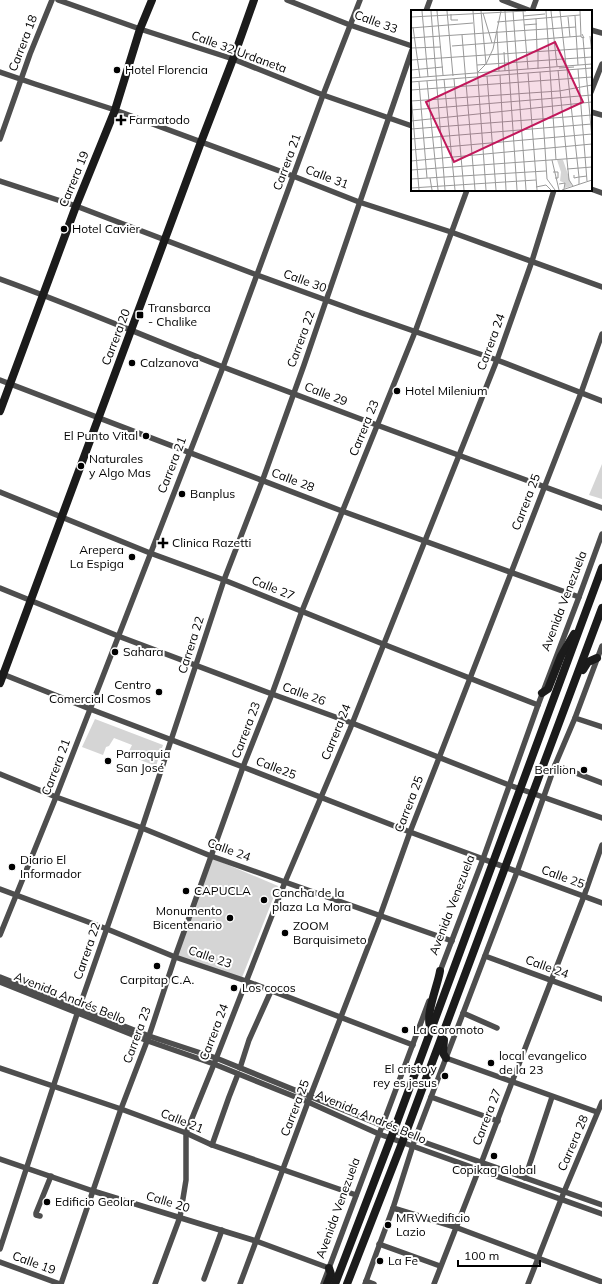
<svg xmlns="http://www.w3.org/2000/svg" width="602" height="1284" font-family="Mulish,sans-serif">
	<rect width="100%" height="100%" fill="#fff"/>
	<!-- green -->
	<g fill="#d5d5d5">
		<polygon points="602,464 602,499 589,495"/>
		<polygon points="95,719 163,745 156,766 127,755 132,745 114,738 109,746 106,747 103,755 82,747"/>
		<polygon points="212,858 278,886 241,980 177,956"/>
	</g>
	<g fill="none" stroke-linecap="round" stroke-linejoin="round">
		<!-- street -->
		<g stroke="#4e4e4e" stroke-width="5.5">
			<polyline points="58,0 140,29 233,59 323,95 412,126"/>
			<polyline points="287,0 350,25 412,46"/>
			<polyline points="502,0 531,11"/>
			<polyline points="426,11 430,0"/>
			<polyline points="532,11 536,0"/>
			<polyline points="591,30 602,33"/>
			<polyline points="0,72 35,84 115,110 293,176 359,202 451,232 602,287"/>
			<polyline points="591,92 602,64"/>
			<polyline points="591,112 602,115"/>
			<polyline points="0,139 30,54 52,0"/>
			<polyline points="0,181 76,206 257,275 359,312 497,360 602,401"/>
			<polyline points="591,189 602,193"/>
			<path d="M 0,279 C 75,306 148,338 223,367 C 349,415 475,462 602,508"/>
			<polyline points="0,380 342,511 579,597"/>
			<polyline points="0,492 150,553 224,580 383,644 538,705"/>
			<polyline points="0,588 118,636 272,694 352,723 509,785 602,818"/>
			<polyline points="0,673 90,709 243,767 410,832 602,903"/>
			<polyline points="575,718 602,727"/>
			<polyline points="555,765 602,783"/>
			<polyline points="0,774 56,797 142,828 211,856 452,941"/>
			<polyline points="0,889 107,929 175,957 246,981 413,1045"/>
			<polyline points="0,935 56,797 223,367 323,95 360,0"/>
			<polyline points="485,956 602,999"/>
			<polyline points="439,974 483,859 538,705 579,597 602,534"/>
			<polyline points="0,977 149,1036 216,1058 415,1139 602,1205"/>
			<polyline points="0,982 148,1041 214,1064 308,1102 379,1134 602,1214"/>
			<polyline points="463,1013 497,1028"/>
			<polyline points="446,1058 597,1112"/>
			<polyline points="0,1068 121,1109 186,1133 212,1145 356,1195"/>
			<polyline points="240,1068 249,1040 271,991"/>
			<polyline points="431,1097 498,1121"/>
			<polyline points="212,1145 229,1097 238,1074"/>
			<polyline points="0,1159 93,1191 256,1241 329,1268"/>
			<polyline points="525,1178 552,1097"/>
			<polyline points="393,1208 455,1227 602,1282"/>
			<polyline points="40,1216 36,1215 36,1213 51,1176"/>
			<polyline points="379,1244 440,1266"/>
			<polyline points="0,1249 79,1008 142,828 224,580 263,479 304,365 412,50"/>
			<polyline points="0,1262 60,1284"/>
			<polyline points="204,1279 222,1230"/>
			<polyline points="366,1281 374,1284"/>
			<polyline points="61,1284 121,1109 149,1036 175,957 243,767 272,694 302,611 415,332 467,190"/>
			<polyline points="155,1284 180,1217 186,1180 186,1133 214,1064 285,882 350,729 497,360 532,261 554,190"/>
			<polyline points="240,1284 308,1102 380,916 410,832 439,758 581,393 602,334"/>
			<polyline points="323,1284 429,1001"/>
			<polyline points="365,1284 393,1208 415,1139 517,872 555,765 575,718 602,646"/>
			<polyline points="434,1284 479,1169 512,1082 584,896 602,845"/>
			<polyline points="528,1284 564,1192 602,1102"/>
		</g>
		<!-- secondary -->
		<g stroke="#1b1b1b" stroke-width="8">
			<polyline points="0,411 76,206 115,110 140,29 152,0"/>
			<polyline points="583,670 588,662 597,658"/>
			<polyline points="0,683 201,142 233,59 254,0"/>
			<polyline points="542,693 548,689 561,656 574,634"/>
			<path d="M 431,1028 C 424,1017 438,985 440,971"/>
			<polyline points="444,1040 443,1053 446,1058"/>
			<polyline points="327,1284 331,1274 329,1268"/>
			<polyline points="335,1284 394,1130 602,568"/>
			<polyline points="347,1284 402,1143 602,608"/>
		</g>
	</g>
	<!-- markers -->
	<g fill="#000" stroke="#fff" stroke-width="1.5">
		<circle cx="117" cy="70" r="4"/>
		<path d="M119 114h4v4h4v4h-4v4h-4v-4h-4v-4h4z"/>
		<circle cx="64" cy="229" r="4"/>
		<rect x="136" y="311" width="8" height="8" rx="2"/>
		<circle cx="132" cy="363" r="4"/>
		<circle cx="397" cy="391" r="4"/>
		<circle cx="146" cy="436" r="4"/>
		<circle cx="81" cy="466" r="4"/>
		<circle cx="182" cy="494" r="4"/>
		<path d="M161 537h4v4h4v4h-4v4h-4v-4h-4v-4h4z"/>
		<circle cx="132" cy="557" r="4"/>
		<circle cx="115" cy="652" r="4"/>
		<circle cx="159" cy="692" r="4"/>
		<circle cx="108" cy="761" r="4"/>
		<circle cx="584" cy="770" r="4"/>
		<circle cx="12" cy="867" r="4"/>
		<circle cx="186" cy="891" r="4"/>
		<circle cx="264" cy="900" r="4"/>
		<circle cx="230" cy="918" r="4"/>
		<circle cx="285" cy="933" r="4"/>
		<circle cx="157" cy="966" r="4"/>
		<circle cx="234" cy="988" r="4"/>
		<circle cx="405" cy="1030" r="4"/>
		<circle cx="491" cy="1063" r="4"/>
		<circle cx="445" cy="1076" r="4"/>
		<circle cx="494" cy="1156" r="4"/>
		<circle cx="47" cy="1202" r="4"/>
		<circle cx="388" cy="1225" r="4"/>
		<circle cx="380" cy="1261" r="4"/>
	</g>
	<g text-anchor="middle" stroke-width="4" stroke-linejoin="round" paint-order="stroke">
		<!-- street labels -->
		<g font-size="12" fill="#000" stroke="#fff">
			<text transform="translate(376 22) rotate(20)" y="4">Calle 33</text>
			<text transform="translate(23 43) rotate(-69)" y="4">Carrera 18</text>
			<text transform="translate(239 52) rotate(20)" y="4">Calle 32 Urdaneta</text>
			<text transform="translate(287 162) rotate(-70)" y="4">Carrera 21</text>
			<text transform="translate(327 177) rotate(21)" y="4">Calle 31</text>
			<text transform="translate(74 179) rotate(-68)" y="4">Carrera 19</text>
			<text transform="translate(305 281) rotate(20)" y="4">Calle 30</text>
			<text transform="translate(116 337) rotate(-69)" y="4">Carrera 20</text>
			<text transform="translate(301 339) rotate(-70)" y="4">Carrera 22</text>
			<text transform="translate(491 342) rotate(-70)" y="4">Carrera 24</text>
			<text transform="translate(326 394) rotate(21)" y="4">Calle 29</text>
			<text transform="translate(364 428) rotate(-68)" y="4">Carrera 23</text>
			<text transform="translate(172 465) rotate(-69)" y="4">Carrera 21</text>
			<text transform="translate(293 480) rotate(21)" y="4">Calle 28</text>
			<text transform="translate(526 502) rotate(-69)" y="4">Carrera 25</text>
			<text transform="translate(273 588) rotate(22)" y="4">Calle 27</text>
			<text transform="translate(564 601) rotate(-69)" y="4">Avenida Venezuela</text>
			<text transform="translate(191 645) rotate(-72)" y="4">Carrera 22</text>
			<text transform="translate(304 694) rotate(20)" y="4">Calle 26</text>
			<text transform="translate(246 730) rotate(-69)" y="4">Carrera 23</text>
			<text transform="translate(336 732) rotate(-68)" y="4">Carrera 24</text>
			<text transform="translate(56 767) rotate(-69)" y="4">Carrera 21</text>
			<text transform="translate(276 768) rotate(21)" y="4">Calle25</text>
			<text transform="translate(409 804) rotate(-69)" y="4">Carrera 25</text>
			<text transform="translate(229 850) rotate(20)" y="4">Calle 24</text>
			<text transform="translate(563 877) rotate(20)" y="4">Calle 25</text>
			<text transform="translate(452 905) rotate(-69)" y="4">Avenida Venezuela</text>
			<text transform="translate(87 951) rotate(-71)" y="4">Carrera 22</text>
			<text transform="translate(210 957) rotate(19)" y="4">Calle 23</text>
			<text transform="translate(547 967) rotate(20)" y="4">Calle 24</text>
			<text transform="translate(70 998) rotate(22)" y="4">Avenida Andrés Bello</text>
			<text transform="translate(214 1032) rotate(-69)" y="4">Carrera 24</text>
			<text transform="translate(137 1035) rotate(-70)" y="4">Carrera 23</text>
			<text transform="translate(295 1108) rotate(-69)" y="4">Carrera 25</text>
			<text transform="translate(371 1117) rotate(23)" y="4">Avenida Andrés Bello</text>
			<text transform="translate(487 1117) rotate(-69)" y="4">Carrera 27</text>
			<text transform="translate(182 1121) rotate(22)" y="4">Calle 21</text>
			<text transform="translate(573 1143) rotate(-67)" y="4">Carrera 28</text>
			<text transform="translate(168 1202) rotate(17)" y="4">Calle 20</text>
			<text transform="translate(338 1208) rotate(-70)" y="4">Avenida Venezuela</text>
			<text transform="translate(34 1263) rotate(20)" y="4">Calle 19</text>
		</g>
		<!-- poi labels -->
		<g font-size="12" fill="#000" stroke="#fff" text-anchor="start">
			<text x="125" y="74">Hotel Florencia</text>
			<text x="129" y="124">Farmatodo</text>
			<text x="72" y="233">Hotel Cavier</text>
			<text x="148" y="312">Transbarca<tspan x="148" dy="14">- Chalike</tspan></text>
			<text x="140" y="367">Calzanova</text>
			<text x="405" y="395">Hotel Milenium</text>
			<text x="138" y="440" text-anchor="end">El Punto Vital</text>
			<text x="89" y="463">Naturales<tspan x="89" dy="14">y Algo Mas</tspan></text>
			<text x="190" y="498">Banplus</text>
			<text x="172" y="547">Clinica Razetti</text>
			<text x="124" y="554" text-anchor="end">Arepera<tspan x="124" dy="14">La Espiga</tspan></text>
			<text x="123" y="656">Sahara</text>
			<text x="151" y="689" text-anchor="end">Centro<tspan x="151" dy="14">Comercial Cosmos</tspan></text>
			<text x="116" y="758">Parroquia<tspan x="116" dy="14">San José</tspan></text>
			<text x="576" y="774" text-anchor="end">Berilion</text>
			<text x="20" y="864">Diario El<tspan x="20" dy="14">Informador</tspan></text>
			<text x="194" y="895">CAPUCLA</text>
			<text x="272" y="897">Cancha de la<tspan x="272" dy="14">plaza La Mora</tspan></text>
			<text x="222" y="915" text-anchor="end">Monumento<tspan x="222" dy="14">Bicentenario</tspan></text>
			<text x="293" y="930">ZOOM<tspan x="293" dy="14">Barquisimeto</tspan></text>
			<text x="157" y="984" text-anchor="middle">Carpitap C.A.</text>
			<text x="242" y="992">Los cocos</text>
			<text x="413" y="1034">La Coromoto</text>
			<text x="499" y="1060">local evangelico<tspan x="499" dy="14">de la 23</tspan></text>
			<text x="437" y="1073" text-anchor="end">El cristo y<tspan x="437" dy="14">rey es jesus</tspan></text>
			<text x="494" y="1174" text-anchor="middle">Copikag Global</text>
			<text x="55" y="1206">Edificio Geolar</text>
			<text x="396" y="1222">MRW edificio<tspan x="396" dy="14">Lazio</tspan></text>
			<text x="388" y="1265">La Fe</text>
		</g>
	</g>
	<!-- overview -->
	<g transform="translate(411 10)">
		<rect width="181" height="181" fill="#fff"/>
		<path d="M 146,150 L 152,150 L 161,176 L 154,178 L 154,173 L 149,171 L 150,162 Z" fill="#d5d5d5"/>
		<path fill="none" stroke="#999" stroke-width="1" d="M 11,1 L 17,67M 20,1 L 34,180M 26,1 L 32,65M 36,1 L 42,66M 62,1 L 75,180M 70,1 L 75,54M 94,1 L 106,180M 102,1 L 115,180M 112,1 L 117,59M 135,1 L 145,150M 140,1 L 146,56M 149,1 L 155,55M 169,1 L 170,27 L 173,28 L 171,24M 72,3 L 81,33M 40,4 L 40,10 L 47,10M 112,6 L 134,4M 164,6 L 167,55M 0,7 L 115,1M 157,7 L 159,27M 125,9 L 126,40M 86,12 L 169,5M 113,15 L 126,14M 2,17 L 9,68M 0,18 L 62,13M 86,21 L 88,61M 51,25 L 64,180M 179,26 L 181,44M 0,28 L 165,17M 172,28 L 181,129M 41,36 L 170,26M 0,38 L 30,37M 127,40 L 127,59M 93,42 L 94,61M 0,50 L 181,38M 66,55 L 181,47M 148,58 L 163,57M 156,59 L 168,167 L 176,166M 167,59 L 176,171M 0,60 L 32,57M 147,60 L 158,170 L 162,176M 67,62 L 75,54 L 82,39 L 90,1M 129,62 L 136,169 L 144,180M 117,63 L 126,180M 89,65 L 95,180M 76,66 L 85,180M 0,68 L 181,54M 33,69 L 44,180M 43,69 L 53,180M 16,71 L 27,180M 0,72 L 181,58M 8,72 L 16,168M 0,80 L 181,67M 0,84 L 8,180M 0,91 L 148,81 L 181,75M 0,100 L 181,85M 0,111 L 181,92M 0,119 L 181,105M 0,129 L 181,114M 0,140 L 181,124M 141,150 L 148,180M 0,151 L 181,134M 156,159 L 181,157M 0,160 L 181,147M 142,162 L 147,162 L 147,168 L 144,168M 163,165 L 163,168 L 168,167 L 168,174M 19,168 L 21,180M 0,169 L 135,161M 148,174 L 154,173 L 153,179M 125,177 L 135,175 L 140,180M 0,178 L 125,170M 151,180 L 181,170"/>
		<path fill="#c2185b" fill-opacity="0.15" stroke="#c2185b" stroke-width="2" d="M 144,32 L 172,92 L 43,152 L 15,92 Z"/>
		<rect width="181" height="181" fill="none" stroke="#000" stroke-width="2"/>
	</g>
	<!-- scale -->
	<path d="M458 1260v6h82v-6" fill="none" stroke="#000000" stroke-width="2"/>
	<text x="464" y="1260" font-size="12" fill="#000000" stroke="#ffffff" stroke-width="3" paint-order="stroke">100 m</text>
</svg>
